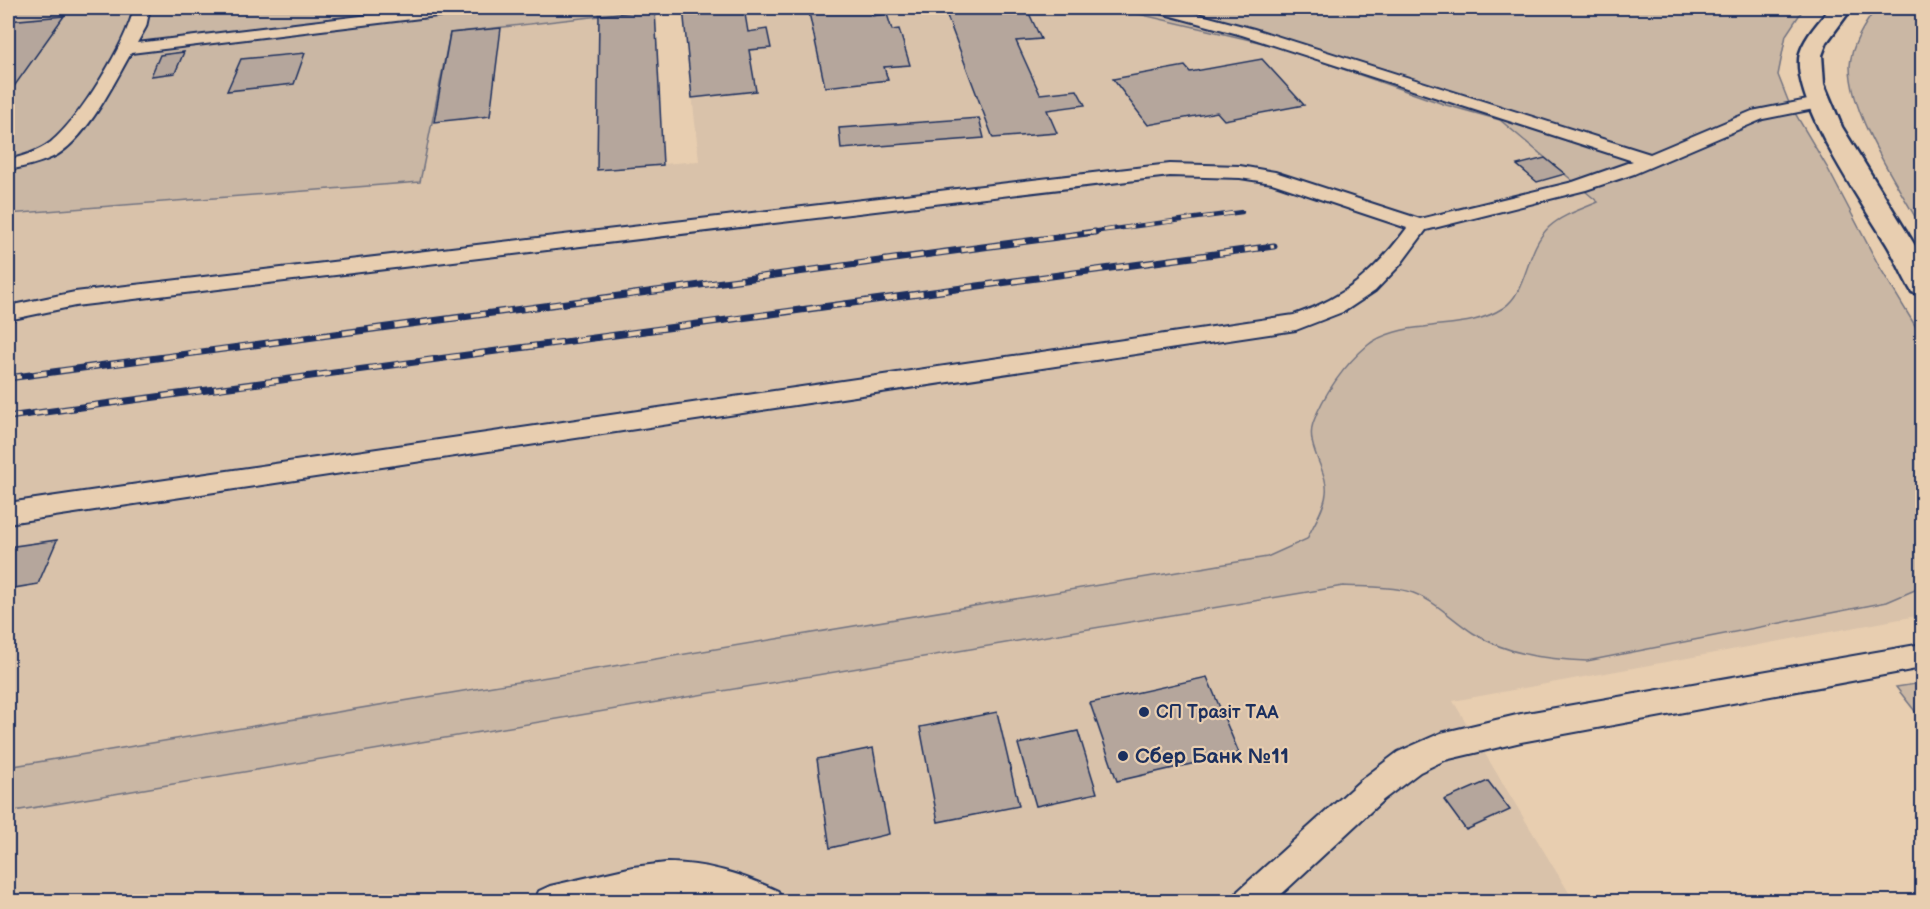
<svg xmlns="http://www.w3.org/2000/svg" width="1930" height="909" font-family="'Balsamiq Sans',sans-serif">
	<rect width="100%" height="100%" fill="#e8ceb0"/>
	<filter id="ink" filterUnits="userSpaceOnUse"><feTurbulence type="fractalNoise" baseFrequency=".0167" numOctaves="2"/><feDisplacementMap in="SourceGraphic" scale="12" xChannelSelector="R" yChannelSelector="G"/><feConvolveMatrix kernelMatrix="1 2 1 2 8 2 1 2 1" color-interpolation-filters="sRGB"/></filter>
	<g filter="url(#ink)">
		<!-- built -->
		<polygon fill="#d9c2aa" points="683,8 1113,8 1280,47 1446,105 1500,120 1922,478 1922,615 1453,701 1574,901 8,902 8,214 420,182 450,33 655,10 663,164 699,161"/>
		<!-- green -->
		<g fill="#cab7a4" stroke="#727381" stroke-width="1.5">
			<polygon points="8,8 670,8 450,33 420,182 8,214"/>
			<path d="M 1113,8 L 1804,8 L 1786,35 L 1778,75 L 1789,103 L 1827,167 L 1879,266 L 1922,337 L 1922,587 L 1887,602 L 1587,661 C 1546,659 1508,655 1473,633 C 1451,619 1433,598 1407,591 C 1387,586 1364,587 1343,586 L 8,812 L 8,767 L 1267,557 L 1307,539 C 1313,525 1325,508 1326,493 C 1329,472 1305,447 1313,423 C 1323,395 1345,364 1368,345 C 1381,334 1407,328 1424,327 C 1451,323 1478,324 1503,308 C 1528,292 1525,250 1549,227 C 1562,215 1582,209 1598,202 L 1500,120 L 1446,105 L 1280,47 Z"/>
			<path d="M 1876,8 L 1922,8 L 1922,229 C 1898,185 1850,116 1850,66 C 1851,45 1865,24 1876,8 Z"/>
			<polygon points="1922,683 1922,720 1896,687"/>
		</g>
		<!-- building -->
		<g fill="#b5a69c" stroke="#1b2f5e" stroke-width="1.5">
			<polygon points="683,8 744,8 748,32 767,29 771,48 749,50 756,91 692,98"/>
			<polygon points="808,8 870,8 872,16 887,14 892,30 899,29 910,65 884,67 888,80 825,87"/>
			<polygon points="944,8 1000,8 1002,12 1027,9 1041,39 1016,41 1040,94 1077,90 1085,105 1047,110 1057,133 993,138"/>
			<polygon points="655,10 663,165 597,170 599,15"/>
			<polygon points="64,16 8,95 8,21"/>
			<polygon points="501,28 490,116 434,122 450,33"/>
			<polygon points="184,52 175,73 151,76 160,55"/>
			<polygon points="305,53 294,84 227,91 241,59"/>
			<polygon points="1262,59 1304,105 1224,120 1217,112 1148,125 1113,79 1185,66 1190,72"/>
			<polygon points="979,118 984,138 841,149 839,128"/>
			<polygon points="1545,158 1565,174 1537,182 1517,165"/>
			<polygon points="57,540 38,584 8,589 8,547"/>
			<polygon points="1207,677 1239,753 1117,781 1090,703"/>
			<polygon points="997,712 1019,806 938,822 920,727"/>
			<polygon points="1078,731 1097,793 1036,806 1018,744"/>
			<polygon points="873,748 889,834 830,848 817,759"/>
			<polygon points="1488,781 1510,810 1466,830 1444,800"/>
		</g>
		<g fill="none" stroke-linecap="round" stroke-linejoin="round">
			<defs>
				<g id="service">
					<path d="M 134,8 L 150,8 L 146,27 L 137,43 L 427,8 L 470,8 L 462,13 L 131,53 C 113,85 88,136 57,155 C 42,163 24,167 8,170 L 8,160 C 23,156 38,152 51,142 C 80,118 126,44 134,8 Z"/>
					<path d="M 1151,8 L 1175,8 L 1254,29 L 1650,154 L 1752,111 L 1818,98 L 1827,103 L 1824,107 L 1763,119 L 1634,174 L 1586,190 L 1426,230 L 1400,265 L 1375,291 L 1345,311 L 1296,330 L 8,523 L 8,503 L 1294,315 C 1347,297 1374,272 1407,228 L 1272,183 L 1240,178 L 1170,176 L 75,306 L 8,320 L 8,306 L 75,292 L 1170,164 L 1240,166 L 1275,172 L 1420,219 L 1573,182 L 1633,161 L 1242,35 L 1153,11 Z"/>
					<polygon points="1922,644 1922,668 1521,742 1445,760 1420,772 1383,800 1273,902 1233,902 1238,891 1361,780 1398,752 1441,733 1521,714"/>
					<path d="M 666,863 C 707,863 741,874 778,891 L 783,902 L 724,902 L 682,895 L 622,902 L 534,902 L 539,891 L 550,886 L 633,867 Z"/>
				</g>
				<path id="minor" d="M 1830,8 L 1852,8 L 1827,42 L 1822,55 L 1824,84 L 1842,127 L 1922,257 L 1922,295 L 1912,292 C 1902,276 1896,259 1886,243 C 1862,202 1789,99 1800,53 C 1805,36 1820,21 1830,8 Z"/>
			</defs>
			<!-- service casing -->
			<use href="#service" stroke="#1b2f5e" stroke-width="4"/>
			<!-- minor casing -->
			<use href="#minor" stroke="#1b2f5e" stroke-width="5"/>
			<!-- service -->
			<use href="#service" fill="#e8ceb0" fill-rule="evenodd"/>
			<!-- minor -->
			<use href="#minor" fill="#e8ceb0" fill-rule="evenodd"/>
			<defs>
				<polyline id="rail-far1" points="1084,233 1242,212"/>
				<g id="rail">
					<polyline points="8,378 1095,232"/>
					<polyline points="8,417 1274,246"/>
				</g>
			</defs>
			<!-- rail-far1 casing -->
			<use href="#rail-far1" stroke="#1b2f5e" stroke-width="4.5"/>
			<!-- rail casing -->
			<use href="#rail" stroke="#1b2f5e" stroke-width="7"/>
			<!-- rail-far1 -->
			<use href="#rail-far1" stroke="#e8ceb0" stroke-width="3" stroke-dasharray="10" stroke-linecap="butt"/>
			<!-- rail -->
			<use href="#rail" stroke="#e8ceb0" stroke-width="4.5" stroke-dasharray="13" stroke-linecap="butt"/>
		</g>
	</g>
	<!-- markers -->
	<g fill="#1b2f5e" stroke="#e8ceb0" stroke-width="2">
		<circle cx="1144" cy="712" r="6"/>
		<circle cx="1123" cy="756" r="6"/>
	</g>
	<g text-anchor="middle" stroke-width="4.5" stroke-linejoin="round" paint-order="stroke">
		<!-- poi labels -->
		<g font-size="18" font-weight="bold" fill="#1b2f5e" stroke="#e8ceb0" text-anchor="start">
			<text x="1156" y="718">СП Тразіт ТАА</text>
		</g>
		<!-- near-poi labels -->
		<g font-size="21" font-weight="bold" fill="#1b2f5e" stroke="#e8ceb0" text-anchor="start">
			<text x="1135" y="763">Сбер Банк №11</text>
		</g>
	</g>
	<!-- margin -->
	<rect width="1930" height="909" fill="none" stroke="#e8ceb0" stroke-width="30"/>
	<rect x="15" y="15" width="1900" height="879" fill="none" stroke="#1b2f5e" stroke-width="2" filter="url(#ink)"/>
</svg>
